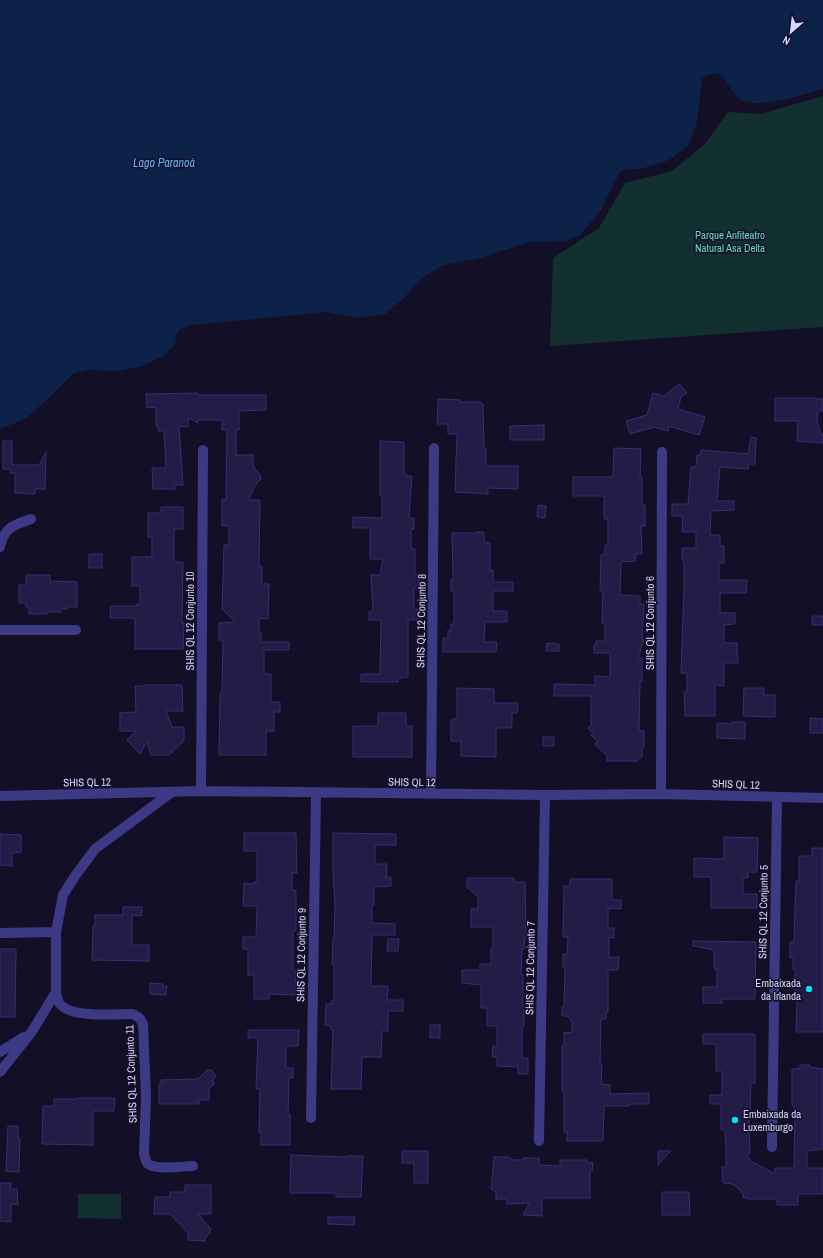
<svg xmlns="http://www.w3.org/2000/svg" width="823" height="1258" viewBox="0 0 823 1258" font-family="'Archivo Narrow',sans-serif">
<rect width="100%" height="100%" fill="#130f26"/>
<!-- green -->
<path fill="#12302f" d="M823,96V327L550,346L553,258L599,228L625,183L672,171L704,145L728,112L760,114Z
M78,1194H121V1219L78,1218Z"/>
<!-- water -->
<path fill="#0c2248" d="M0,0H823V89C800,95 767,108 744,101C727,96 726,60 702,79L697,122L688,146L669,160L641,169H627L620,172L600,212L580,235L565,241L529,242L477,259L443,265L422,278L404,298L385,314L358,318L327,312L192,325L182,328L177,333L175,344L165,355L142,366L120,371L85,370L73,374L51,396L25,419L0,429Z"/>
<!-- building -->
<path fill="#241b47" stroke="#3b2d73" d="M679,384L687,393L681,397L678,409L705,417L699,435L669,426L668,431L654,427L630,434L626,421L647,415L653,393L664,396Z
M198,393V395H266V410L239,411V430H236V455H253V464L256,471L259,473L261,477L260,480L256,484L248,500H260L259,566H262V584H269L268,619L259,618V630L261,633V642H289V650H264V674H271V702H280V712H274V731H266V755H219L220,696L221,692L222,691L223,640H219V623L235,622L222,609L224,545H229V526H222V499L226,500L227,430H222V420H198V423L188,418V427L179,426L183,485H174L175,489H153L152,468H166L164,431H158V426H156V407L147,408L146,394Z
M775,398H817V399H823V411H818L817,421L821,434H823V443L797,441L798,421H775Z
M438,399L460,400V402H481L482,404H483L484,448H486V466H518V489L488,488V494L455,492L457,434H448V424H437Z
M544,425V440H510V426Z
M751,437L756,438L755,464H749L748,469L720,467L717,501H734V510L711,511L710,535H720V546H724V563H719V580H747L746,593H720V613H735V624L724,625V643H737V655H738V663H724V686L715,685V716H685L684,692H687V673H681L684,588V563L683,560H682V548H696V532H682L683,516H672V504H688L691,467H696L697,455H700L701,450L748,454Z
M3,441H12V465H39L46,452L45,489H35V494L15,493V473H10V469H3Z
M380,441L404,442V474H406V476H412L409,518H414V529H411V549H415V575H419V588H414V609L418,610V620H408V677L398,678V682H361V674H380L381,620H369V612H372L373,610L371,575H380L383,559H370V528H353V517L382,518V496H380Z
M614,448L641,449L640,477H642V505H645V526H641L642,554H636L635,561L621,562L620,595L640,596V604H644L642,638L644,639L638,658H642V682H640L639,731H644V748H642V757L637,761H607V756L595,744L598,742L591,735L593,734L588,728L591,726V696H554V684L595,685V676L610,677V653H594V645H596V641H605V623H602L603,591H600L601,555H605V545H608V519H604V496H573V477H613Z
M538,505L546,506L545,518L537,517Z
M161,507H183V529H174V562H183L182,623H184L183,649H135V618H110L111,606H137V604H140V586H132V557H152V537H148V513H161Z
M476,532H484V542L490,543V570H493V582H513V591H493V611H507V622H485L484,642H497L496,652H443V638H448V630L451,631V624H454V591H451V579H453L452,533H476Z
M89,554H102V568H89Z
M26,575H50V581L77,582V607H67V609H61V612H48V614H29V607H26V603H19V585H26Z
M812,616H823V625H812Z
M547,643L559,644V651H546Z
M144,685H182L183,711H166L172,727H184V741L169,755H151L147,742L140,754L127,740L136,731H120V713L136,712L135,686H143Z
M457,688L494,689V703H518L517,713H512V726H511V728H496V757L461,756V741H451V720L457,718Z
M744,688H764V695H775V717L743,716Z
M378,713H406V726H412V757H353V726H378Z
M810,718L823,719V733H810Z
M732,722H745V739L717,738V723L732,724Z
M543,737H554V746H543Z
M244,833H296L297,873H292V890H296V931H293V970H296L295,995L269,994V999H254V975H248V949H243V937H256L257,906H243L244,883L254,884V882H257V851H244Z
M333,833L396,834V845H375V864H387L386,877H391V886L374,887V905H372V923L395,924V935H372L371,986H388L387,1000H403V1011H388V1031H382L381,1057H362L361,1089H331L333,1029L331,1030V1026L325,1025L326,1004H332V1000H334V965H332L333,938H334L335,904L333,874Z
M0,834L21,835V852L12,853V866L0,865Z
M724,837L758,838L757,872H748V878H743V894H757V908H711V877H694V858L724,859Z
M812,848H823V1032H796L797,1001H795V969H793V958H790V942H794L796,881H799V856H812Z
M467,878H514V882H525L526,937H525L524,949H522L521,975H523V1010H524V1026H522V1058H528V1074H518V1067L497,1066V1057H492L493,1046H497V1026H487V1008H481V985L462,983V970H480V964H491V948H493V927H471V909H478V897L467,887Z
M570,879H612V900H621V909L608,908V928H614V938L609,937V958L619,957L618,970H608V1012H606V1019H601L600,1064H602L601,1084L610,1085V1094L649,1093V1104H630V1106H604L603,1141H567V1132H564V1091H562V1046L564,1045V1032L572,1033V1021L567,1016H562V1007H564L565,967H563V954H567L568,937H563L564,886H570Z
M123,907H142V916L132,915V945H149V961L92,960L93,926H95V915H123Z
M388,939H399L398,951H387Z
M693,941L756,942L755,999H722V1003H703V987H717V969H715L714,967V950L693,946Z
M0,949H16L15,1017H0Z
M150,983L163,984V986H167L166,995L150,994Z
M430,1025H440V1038H430Z
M248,1030H299L298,1046H286V1068H293V1078H289L288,1114H290V1145H261V1133H259L260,1089H256L258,1038H248Z
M703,1034H754L755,1036V1083H751L749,1131L750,1153L747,1158L750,1159V1162H753L775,1174V1168H794L795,1114H794V1106H792V1069H800V1065H810V1067L823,1069V1149L807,1151V1168H823V1194H798V1205H777V1199H747L748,1198H743V1194L738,1188L732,1184L723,1183L722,1167H726V1149L725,1132L724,1130H721V1104H710V1095H722V1071H716V1044H703Z
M207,1070H212L216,1077L212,1081L215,1083L209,1089V1100H199V1104H159V1084H161V1080L198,1079Z
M78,1098H115L114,1111H93V1145L42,1144L43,1106H54V1099H77Z
M8,1126H18V1138H20L19,1172L6,1171Z
M402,1151H428V1183H414V1163H402Z
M658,1151H671L658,1165Z
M291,1155L347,1157V1156H363L361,1197H336V1193H290Z
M494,1157H509L513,1160H523V1158H539V1165L560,1166V1160H587L588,1163L593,1162L592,1171H590V1198H542V1216L523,1215L529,1203L507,1204V1199H496V1192L491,1189Z
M0,1183H11L10,1189H17L18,1205L11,1204V1222L0,1221Z
M185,1185H211V1214H198L211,1229L209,1234L205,1238V1241L188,1240V1233L170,1214H154L155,1197H170V1192H185Z
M662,1192H689L690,1215H662Z
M328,1217H355L354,1225L328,1224Z"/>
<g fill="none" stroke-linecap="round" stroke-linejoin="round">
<!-- street -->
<path stroke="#3d3a85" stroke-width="10" d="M0,547C4,527 14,525 31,519
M0,630H76
M201,791L203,450
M172,792L95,849L75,876L63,895L56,932V992C57,998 58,1003 62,1006C76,1018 114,1014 132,1014C138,1016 140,1018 143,1024L146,1096L144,1154C145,1157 145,1160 147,1163C155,1171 182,1166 193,1166
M431,794L434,448
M661,794L662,452
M0,796L201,791L545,795L661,794L823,798
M0,933L56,932
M0,1052L24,1037
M0,1072L31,1033L56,992
M311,1118L316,793
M539,1141L545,795
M772,1147L777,798"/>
</g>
<!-- markers -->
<g fill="#00e5ff" stroke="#130f26" stroke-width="1.5">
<circle cx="809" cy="989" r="4"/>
<circle cx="735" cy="1120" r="4"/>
</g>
<g text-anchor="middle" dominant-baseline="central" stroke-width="3" stroke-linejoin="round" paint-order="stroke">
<!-- park labels -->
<g font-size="11" fill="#5fe0c0" stroke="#130f26">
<text x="730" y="235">Parque Anfiteatro<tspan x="730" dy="13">Natural Asa Delta</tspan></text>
</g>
<!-- street labels -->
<g font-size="11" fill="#d9d4ff" stroke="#130f26">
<text transform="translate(190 621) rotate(-90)">SHIS QL 12 Conjunto 10</text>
<text transform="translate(421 621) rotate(-89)">SHIS QL 12 Conjunto 8</text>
<text transform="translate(650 623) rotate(-90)">SHIS QL 12 Conjunto 6</text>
<text transform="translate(87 782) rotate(-1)">SHIS QL 12</text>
<text transform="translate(412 782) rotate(1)">SHIS QL 12</text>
<text transform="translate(736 784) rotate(2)">SHIS QL 12</text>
<text transform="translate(763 912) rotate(-89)">SHIS QL 12 Conjunto 5</text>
<text transform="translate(301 955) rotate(-89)">SHIS QL 12 Conjunto 9</text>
<text transform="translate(530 968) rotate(-89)">SHIS QL 12 Conjunto 7</text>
<text transform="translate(131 1074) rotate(-92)">SHIS QL 12 Conjunto 11</text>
</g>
<!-- poi labels -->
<g font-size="11" fill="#d9d4ff" stroke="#130f26" text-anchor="end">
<text x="801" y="983">Embaixada<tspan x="801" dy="13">da Irlanda</tspan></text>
<text x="743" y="1114" text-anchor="start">Embaixada da<tspan x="743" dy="13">Luxemburgo</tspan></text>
</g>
<!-- water labels -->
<g font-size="12" font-style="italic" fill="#62b6ff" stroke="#130f26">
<text x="164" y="163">Lago Paranoá</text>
</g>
</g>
<!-- north arrow -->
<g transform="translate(791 32) rotate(208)" stroke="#130f26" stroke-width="3" paint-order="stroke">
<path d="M0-3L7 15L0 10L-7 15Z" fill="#d9d4ff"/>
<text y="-6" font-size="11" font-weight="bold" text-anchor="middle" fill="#d9d4ff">N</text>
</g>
</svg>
